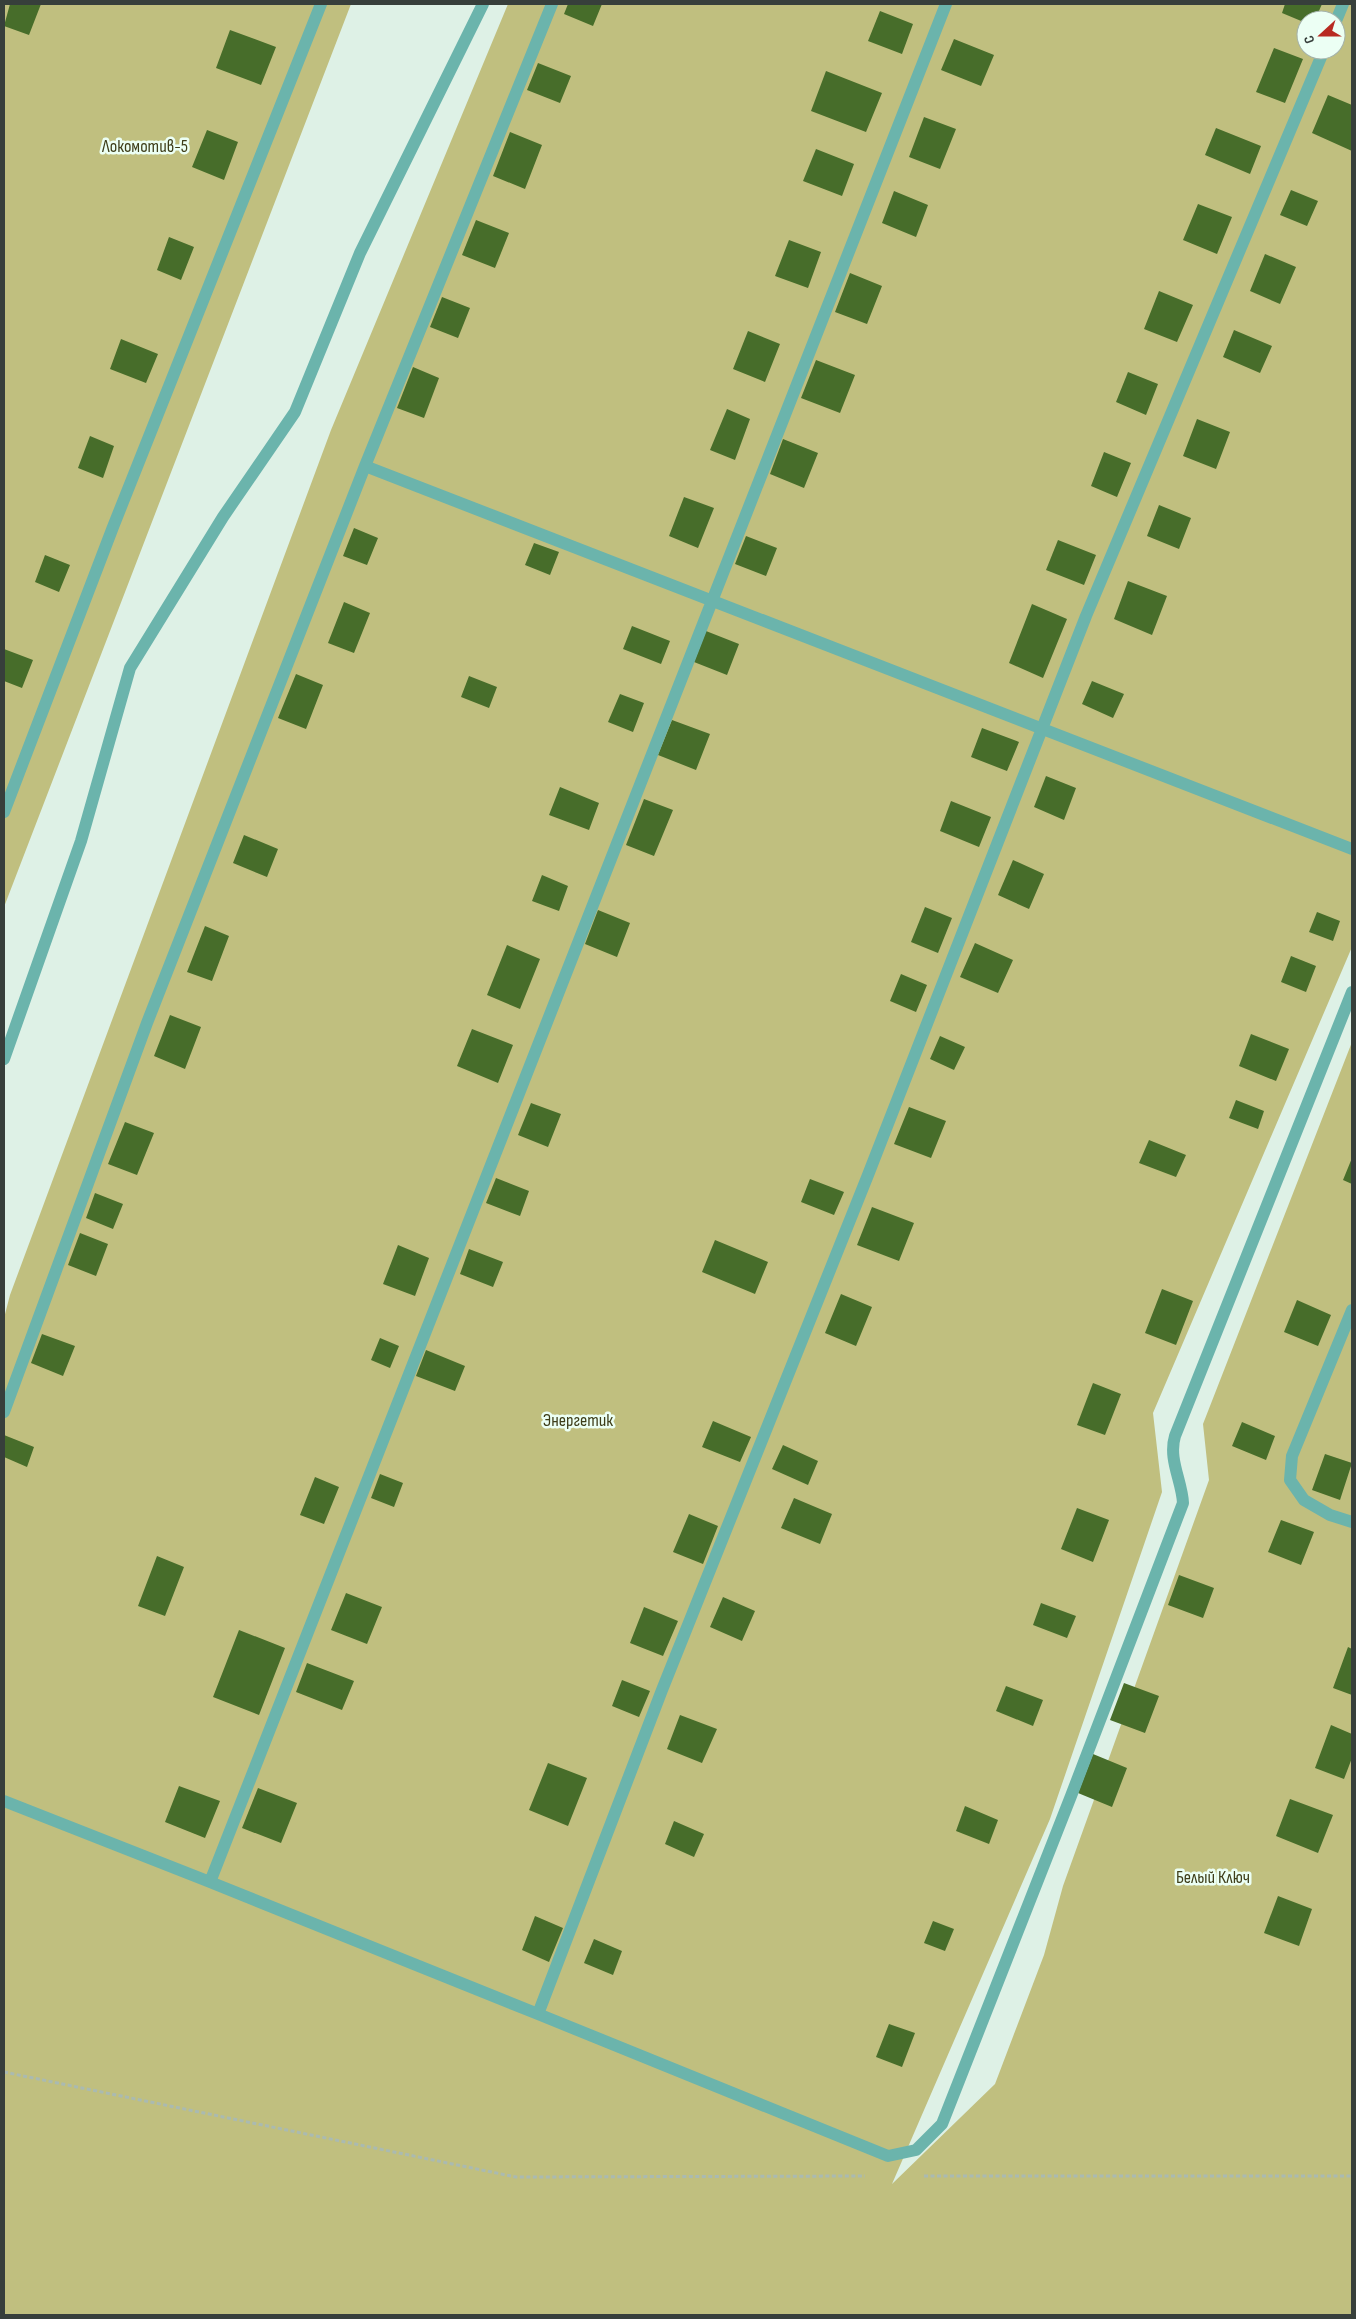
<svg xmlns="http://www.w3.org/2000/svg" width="1356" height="2319" viewBox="0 0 1356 2319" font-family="'Sofia Sans Condensed',sans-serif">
<rect width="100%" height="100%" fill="#def1e6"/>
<!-- green -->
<path fill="#c0bf7f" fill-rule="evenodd" d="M4,4H351L4,907Z
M508,4H1352V947L1153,1413L1162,1492L1050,1819L892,2184L995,2084L1044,1955L1063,1886L1209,1480L1203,1424L1352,1042V2315H4V1318L10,1295L331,430ZM1306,20H1336V50H1306Z"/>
<!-- building -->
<path fill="#476d2a" d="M10,4H41L29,35L4,26Z
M568,4H602L593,26L564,14Z
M1285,4H1322L1315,20H1306V23L1282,13Z
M880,11L913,24L902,54L868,41Z
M230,30L276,47L261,85L216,68Z
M954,39L994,55L981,86L941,70Z
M1274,48L1303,59L1285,103L1256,92Z
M538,63L571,76L560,103L527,90Z
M826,71L882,93L866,132L811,111Z
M1328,95L1352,105V151L1312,133Z
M924,117L956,129L940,169L909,157Z
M1216,128L1261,146L1250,174L1205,155Z
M207,130L238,142L224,180L192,167Z
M510,132L542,145L525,189L493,176Z
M816,149L854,164L842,196L803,181Z
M1291,190L1318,201L1307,226L1280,215Z
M894,191L928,205L916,237L882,223Z
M1198,204L1232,217L1217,254L1183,240Z
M476,220L509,233L495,268L462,255Z
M169,237L194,247L181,280L157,270Z
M789,240L821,252L808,288L775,276Z
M1265,254L1296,267L1280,304L1250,291Z
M850,273L882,286L867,324L835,312Z
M1159,291L1193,305L1177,342L1144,329Z
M442,297L470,308L458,338L430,327Z
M1234,330L1272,346L1260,373L1223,357Z
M748,331L780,344L765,382L733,369Z
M121,339L158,354L146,383L110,369Z
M816,360L855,375L840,413L801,398Z
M413,367L439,378L424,418L397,408Z
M1128,372L1158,384L1146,415L1116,402Z
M727,409L750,419L735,460L710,450Z
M1197,419L1230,432L1216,469L1183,456Z
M90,436L114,446L103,478L78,468Z
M783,439L818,453L804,488L770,474Z
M1104,452L1131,463L1117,497L1091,486Z
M684,497L714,508L698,548L669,536Z
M1159,505L1191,518L1179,549L1147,536Z
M354,528L378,538L367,565L343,556Z
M746,536L777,548L766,576L735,564Z
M1058,540L1096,555L1084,585L1046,570Z
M534,543L559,552L550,575L525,565Z
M45,555L70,565L59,592L35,582Z
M1128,581L1167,596L1152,635L1114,619Z
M344,602L370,613L354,653L328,643Z
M1032,604L1067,619L1043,678L1009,663Z
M632,626L670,641L661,664L623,649Z
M706,631L739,644L727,675L694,662Z
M4,649L33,660L22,688L4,681Z
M296,674L323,685L306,729L278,718Z
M469,676L497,687L489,708L461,697Z
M1092,681L1124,694L1113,718L1082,704Z
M620,694L644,703L633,732L608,722Z
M672,720L710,734L696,770L658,755Z
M982,728L1019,742L1007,771L971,757Z
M1046,776L1076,788L1064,820L1034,807Z
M560,787L599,803L589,830L549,815Z
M644,799L673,810L654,856L626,845Z
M951,801L991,817L979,847L940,831Z
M244,835L278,849L267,877L233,863Z
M1013,860L1044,874L1029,909L998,895Z
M542,875L568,886L559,911L532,901Z
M925,907L952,918L938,953L911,942Z
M598,910L630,923L617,957L585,944Z
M1317,912L1340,921L1333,941L1309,932Z
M205,926L229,936L212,981L187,972Z
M975,943L1013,960L998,993L960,977Z
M507,945L540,959L520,1009L487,995Z
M1291,956L1316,966L1306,992L1281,982Z
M901,974L927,985L916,1012L890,1001Z
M170,1015L201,1027L185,1069L154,1056Z
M472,1029L513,1045L498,1083L457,1066Z
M1251,1034L1289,1049L1276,1081L1239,1066Z
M940,1036L965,1047L954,1070L930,1059Z
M1236,1100L1264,1111L1258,1129L1229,1118Z
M531,1103L561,1114L548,1147L518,1135Z
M909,1107L946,1121L931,1158L894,1144Z
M125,1122L154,1133L137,1175L108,1164Z
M1149,1140L1186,1155L1176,1177L1139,1163Z
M1352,1158V1184L1343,1180Z
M496,1178L529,1191L520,1216L486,1203Z
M810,1179L844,1192L834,1215L801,1202Z
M95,1193L123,1204L113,1229L86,1218Z
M872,1207L914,1223L899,1261L857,1245Z
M80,1233L108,1244L96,1276L68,1265Z
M715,1240L768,1262L755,1294L702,1272Z
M398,1245L429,1258L415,1296L383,1284Z
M469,1249L503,1262L493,1287L460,1274Z
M1162,1289L1193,1301L1176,1345L1145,1333Z
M841,1294L872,1307L856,1346L825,1333Z
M1297,1300L1331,1315L1318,1346L1284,1332Z
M42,1334L75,1346L63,1376L31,1363Z
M380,1338L399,1346L390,1368L371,1360Z
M426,1350L465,1366L455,1391L416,1376Z
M1093,1383L1121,1394L1105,1435L1077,1425Z
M713,1421L751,1437L740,1462L702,1447Z
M1242,1422L1275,1436L1266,1460L1232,1446Z
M4,1435L34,1447L27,1467L4,1457Z
M783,1445L818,1461L808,1485L772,1469Z
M1325,1454L1352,1463L1340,1500L1312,1490Z
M380,1474L403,1483L394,1507L371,1498Z
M315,1477L339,1487L324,1524L300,1515Z
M794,1498L832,1514L820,1544L781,1528Z
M1077,1508L1109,1520L1093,1562L1061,1549Z
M689,1514L718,1526L703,1564L673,1552Z
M1281,1520L1314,1532L1301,1565L1268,1552Z
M157,1556L184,1567L165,1616L138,1606Z
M1179,1575L1214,1588L1203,1618L1168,1605Z
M346,1593L382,1607L367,1644L331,1630Z
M723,1597L755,1611L742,1641L710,1627Z
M1041,1603L1076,1616L1067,1638L1033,1625Z
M644,1607L678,1621L663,1656L630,1643Z
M239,1630L285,1648L259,1715L213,1697Z
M1348,1647L1352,1649V1695L1333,1688Z
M307,1663L354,1681L342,1710L296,1692Z
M622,1680L650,1691L639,1717L612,1706Z
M1124,1683L1159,1696L1145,1733L1110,1720Z
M1006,1686L1043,1700L1033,1726L996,1711Z
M680,1715L717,1729L702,1763L667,1749Z
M1331,1725L1352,1734V1758L1344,1779L1315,1768Z
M1093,1754L1127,1768L1112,1807L1078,1793Z
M548,1763L587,1778L568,1826L529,1810Z
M179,1786L220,1801L205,1838L165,1822Z
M258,1788L297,1803L281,1843L242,1828Z
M1290,1799L1333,1815L1318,1853L1276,1836Z
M965,1806L998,1820L989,1844L956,1831Z
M674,1821L704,1834L694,1857L665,1844Z
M1278,1896L1312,1909L1299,1946L1264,1933Z
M535,1916L563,1928L549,1962L522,1950Z
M933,1921L954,1929L945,1951L924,1943Z
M594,1939L622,1951L613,1975L584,1963Z
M889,2024L915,2033L902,2067L876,2057Z"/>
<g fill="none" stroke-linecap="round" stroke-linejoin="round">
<!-- path -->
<path stroke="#aabab1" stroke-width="3" stroke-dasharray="4 2.5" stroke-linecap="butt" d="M4,2072L516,2177L865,2176
M924,2176H1352"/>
<!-- service -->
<path stroke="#6bb4ac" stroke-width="12" d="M1336,21L1343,4
M1324,50L1086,616L868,1175L662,1690L538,2014L888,2156L916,2150L942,2124L1071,1796L1183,1503C1182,1481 1168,1459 1175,1436L1352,992
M365,466L1352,849
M4,812L113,527L321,4
M4,1059L81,841L130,668L223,517L295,412L360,253L483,4
M1352,1310L1292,1456L1290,1480L1304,1500L1330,1515L1352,1522
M4,1412L147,1023L365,466L552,4
M4,1801L210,1882
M538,2014L210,1882L946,4"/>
</g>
<g text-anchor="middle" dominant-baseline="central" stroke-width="5" stroke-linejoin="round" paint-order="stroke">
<!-- park labels -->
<g font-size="18" fill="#3e3d19" stroke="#ecfff4">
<text x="145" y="146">Локомотив-5</text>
<text x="578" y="1420">Энергетик</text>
<text x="1213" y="1877">Белый Ключ</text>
</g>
</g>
<!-- border -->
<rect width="1356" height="2319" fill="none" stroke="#373f3b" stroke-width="10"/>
<!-- north arrow -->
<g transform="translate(1321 35) rotate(249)"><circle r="24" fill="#ecfff4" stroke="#a4b2aa"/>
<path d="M0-4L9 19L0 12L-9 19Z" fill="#b82a21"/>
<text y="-8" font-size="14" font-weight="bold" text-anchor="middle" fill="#373f3b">С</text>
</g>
</svg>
